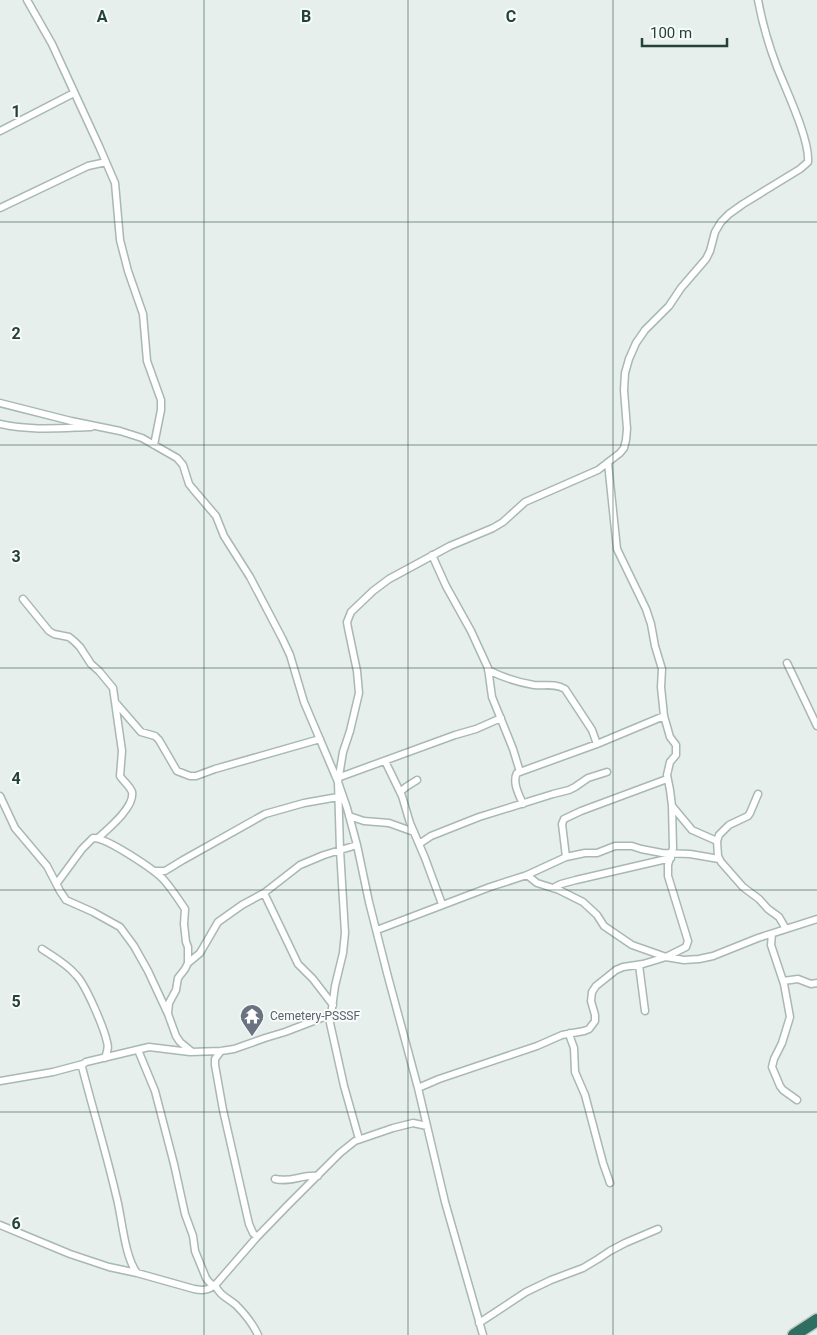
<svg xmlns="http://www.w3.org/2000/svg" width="817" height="1335" viewBox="0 0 817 1335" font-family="Roboto,sans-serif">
<rect width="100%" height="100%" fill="#e6efeb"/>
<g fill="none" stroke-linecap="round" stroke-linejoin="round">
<!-- street casing -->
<g stroke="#a8b8b2" stroke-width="9">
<path id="street" d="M27,0L52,44L99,146L115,183L120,240L128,271L143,314L147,361L161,400V410L154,445
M0,131L74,93
M0,208L88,166L106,162
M0,403L71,421L120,431L142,438L177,458L183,465L189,484L193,489L216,516L224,536L250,577L282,638L290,655L304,702L338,782L347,808L357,845L369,902L387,973L418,1088L445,1202L483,1335
M0,424C30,431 61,428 91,427
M432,555L446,586L471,631L488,668L492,697L513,749L520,772
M23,599L49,631L54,634L69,637L74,641L80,647L91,664L99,671L113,688L122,751L120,776C123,781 130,786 132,792C135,807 108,829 98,838
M787,663L817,726
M488,670C504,678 516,682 534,685C545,686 555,683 565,689L592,730L597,744
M115,702L141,732L155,736L159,740L177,771L190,776H196L215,769L320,739
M385,761L402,796L410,823L425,858L442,904
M340,777L455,735L476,729L501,718
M400,792L406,787L417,780
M758,794L750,813L748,816L729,825L719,835L717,841L718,856L721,862L743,887L759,899L768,909L779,917L786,929
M0,796L15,828L47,866L60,891L66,900L93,912L120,927L134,946L148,971L168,1014L176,1036L180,1042L191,1051
M523,804C519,795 512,782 517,773L597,744L664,716
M672,806L692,830L717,841
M349,816L364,821L389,823L414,832
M419,844L431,836L479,817L553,794L569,790L575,787L588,778L607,772
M566,857L562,824L564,819L581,811L667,779
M154,871H165L183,860L265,814L304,803L338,797
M527,875L537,883L559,890L583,902L597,915L604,926L632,945L666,957L686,947L688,941L668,876V865L673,848L672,806L670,790L667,775L670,762L676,755V745L670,737L664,716L661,687L662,669L655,646L651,624L646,609L617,549L608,463
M57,883L82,849L93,838C106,837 155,870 164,880C171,888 177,897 183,906L185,909L184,924L186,942L188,947V963
M553,888L561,884L576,880L671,858
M264,893L298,964L313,979L333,1005
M377,930L490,887L527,875L566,857L585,853H597L615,846H632L641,849L662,853L690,854L719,859
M772,934L771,945L784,984L790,1017L782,1043L774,1059L772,1067L780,1086L783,1090L797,1100
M42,949C54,957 67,964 76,975C86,985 104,1028 107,1042C109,1048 107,1052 105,1058
M639,965L645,1011
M783,981L798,979L811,984L817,983
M168,1013L169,1003L176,990L178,978L185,969L188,963L200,953L218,922L242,905L264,893L300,865L324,855L357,845
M570,1033V1037L574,1048L575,1072L585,1095L603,1163L610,1183
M138,1050L155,1091L174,1164L185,1214L193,1236L195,1251L206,1278L209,1282L214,1286
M221,1051L215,1059V1065L223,1110L249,1224L253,1233L257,1237
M0,1081L53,1072L83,1064
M418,1088L439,1079L537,1046L562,1035L584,1031L589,1029L595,1021V1015L591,1001L592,992L596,986L616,970L623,967L643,964L666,957L684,960L699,959L713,956L758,938L817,919
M359,1139L344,1086L330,1023L335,986L343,953L345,933L340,850L338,782L343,752L350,731L359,693L357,671L348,628L347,622L351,612L373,591L389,579L450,546L493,528L503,522L525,502L598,470L620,453L624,448L626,440L627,429L624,390L625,373L629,359L636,343L645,330L669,306L681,288L706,259L710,251L715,232L721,222L729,214L743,204L800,169L808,162C810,140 786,90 777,67C769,46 762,22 758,0
M275,1179C292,1183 302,1174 318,1176
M0,1225L70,1254L109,1267L137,1273L194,1289C204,1291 210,1290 217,1283L257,1237L288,1205L340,1153L355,1141L393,1128L413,1123L427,1126
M137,1273C124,1256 122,1216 116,1195C106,1152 93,1110 82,1067V1065L86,1062L149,1047L190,1052L221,1051L234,1049L265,1038L285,1032L332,1014
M215,1285C220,1296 228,1298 236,1305C244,1313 253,1324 258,1335
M479,1323L526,1292L551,1280L583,1268L598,1259L610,1251L625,1243L658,1229"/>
</g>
<!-- highway casing -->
<g stroke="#c2cac8" stroke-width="15">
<path id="highway" d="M794,1335L817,1320"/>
</g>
<!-- street -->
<use href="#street" stroke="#fff" stroke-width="6"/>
<!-- highway -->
<use href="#highway" stroke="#2f6f62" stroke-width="12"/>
</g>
<!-- grid -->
<path fill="none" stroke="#24423a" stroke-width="1" stroke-opacity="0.55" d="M204,0V1335M408,0V1335M613,0V1335M0,222H817M0,445H817M0,668H817M0,890H817M0,1112H817"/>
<!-- icons -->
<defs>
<g id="temple-pin" transform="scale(1.25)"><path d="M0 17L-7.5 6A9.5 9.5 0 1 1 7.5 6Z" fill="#6b7280" stroke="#f7fbf9"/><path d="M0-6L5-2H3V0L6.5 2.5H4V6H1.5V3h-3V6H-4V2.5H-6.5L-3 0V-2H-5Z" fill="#fff"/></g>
</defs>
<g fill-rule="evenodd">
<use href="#temple-pin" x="252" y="1016"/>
</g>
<g text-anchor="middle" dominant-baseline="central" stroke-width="4" stroke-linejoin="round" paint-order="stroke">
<!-- worship labels -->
<g font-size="12" fill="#5b616d" stroke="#f7fbf9" text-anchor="start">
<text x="270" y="1016">Cemetery-PSSSF</text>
</g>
</g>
<g font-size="16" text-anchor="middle" font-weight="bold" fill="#24423a" stroke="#f7fbf9" stroke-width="4" stroke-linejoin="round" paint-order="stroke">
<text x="102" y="22">A</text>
<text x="306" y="22">B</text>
<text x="511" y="22">C</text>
<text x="16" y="117">1</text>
<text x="16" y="339">2</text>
<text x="16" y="562">3</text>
<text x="16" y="784">4</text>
<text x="16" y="1007">5</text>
<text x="16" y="1229">6</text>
</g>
<!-- scale -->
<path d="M642 38v8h85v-8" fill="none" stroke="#24423a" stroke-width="2.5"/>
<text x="650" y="38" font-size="15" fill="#24423a" stroke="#f7fbf9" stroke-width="4" paint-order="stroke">100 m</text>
</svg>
